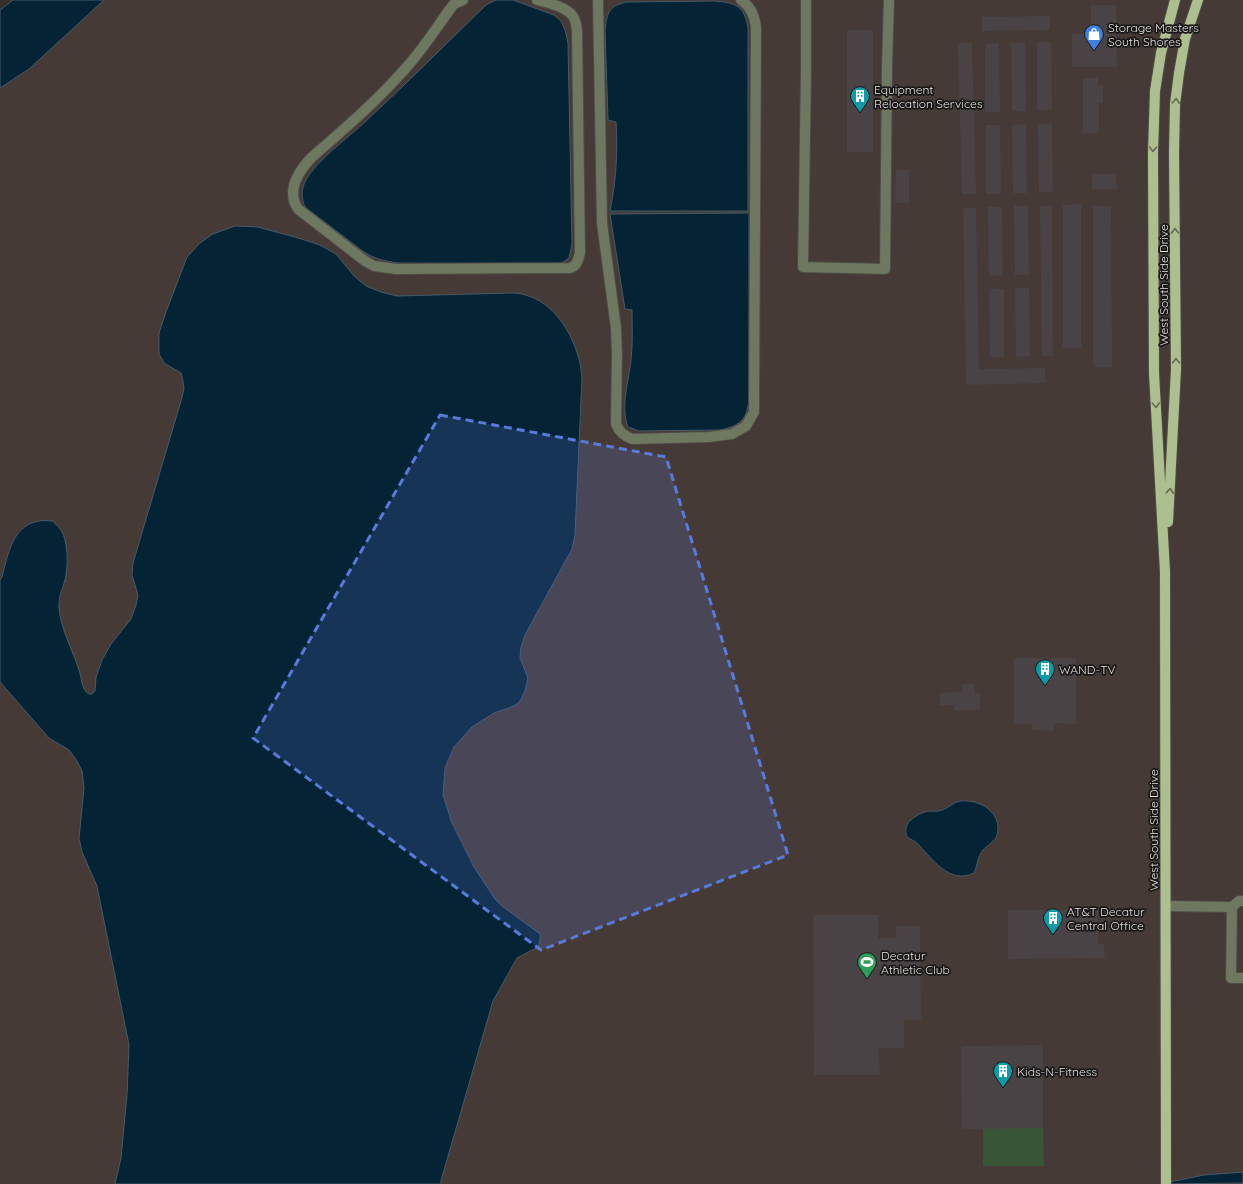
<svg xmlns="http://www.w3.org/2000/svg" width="1243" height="1184" viewBox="0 0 1243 1184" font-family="Quicksand,sans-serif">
<rect width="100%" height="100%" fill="#342f2d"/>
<!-- built -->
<path fill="#453a36" d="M104,0H1243V1184H0V88L29,69Z"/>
<!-- green -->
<path fill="#395537" d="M983,1128H1043L1044,1166H983Z"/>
<!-- water -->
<path fill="#042335" stroke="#475b68" d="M13,0H104L29,69L0,88V10Z
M496,0H513L554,15L561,21L565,30L568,43L572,244L569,258L563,262L555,264L398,263C385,261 375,259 364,252L305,207C301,198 301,189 306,180C317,160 348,138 366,121C407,83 446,44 486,5Z
M714,1C736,3 744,5 748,28V211H610C616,181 618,153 616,122L608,120L605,30C607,12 609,6 627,2Z
M749,213V397C748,418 741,426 720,430L639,431L628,427C620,407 629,380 631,360C633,343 632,326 632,310L625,309L610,214Z
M235,226L258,227L298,238L320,245L336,254L354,276L366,286L381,292L397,296L510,293C515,293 520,293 525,295C554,302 572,333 579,359C581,365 581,372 582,378L575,535L572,549L525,635L521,647L520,658L528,678L525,691L519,703L509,708L494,713L472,727L454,747L445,768L443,795L452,823L474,867L495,899L502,906L540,934V940L538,947L517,958L493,1001L440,1184H115L121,1158L127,1095L129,1045L97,886L82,852L79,838L84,788L82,771L77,761L69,750L49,738L0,682V580L2,577C9,549 15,516 53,521C55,524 59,527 61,530C68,541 68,563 66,575C64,587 58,596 59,608C60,627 73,651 79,670C82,678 81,690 89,694H92L95,691L96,677L102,660L111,644L131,619L136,605L138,595L132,575L133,563L181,401L184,389L183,381L181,373L164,363L159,354V333L166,312L187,257L200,243L213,234Z
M961,801C980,799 1003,813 997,835C995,842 987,845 983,850C977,857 978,865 974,873C950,885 932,859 917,843C914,840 907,839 906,834C905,829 907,823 911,820C915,816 924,811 930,811C934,811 937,812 942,810C949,808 953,802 961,801Z
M1243,1172V1183L1160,1184L1204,1175Z"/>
<!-- building -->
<path fill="#494345" d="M1091,5H1116L1117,67H1072V34H1091Z
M1050,16V30L982,31V17Z
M847,30H873V152H847Z
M1037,42H1051L1052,110H1037Z
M958,43H972L976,194H962Z
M999,43L1000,112H985V44Z
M1011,43H1025L1026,111H1012Z
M1083,78H1098V85H1103V103H1099V133H1083Z
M1052,123L1053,192H1039L1038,124Z
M1026,124L1027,193H1013L1012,125Z
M986,125H1000L1001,194H986Z
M896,170H909V203H895Z
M1092,174H1116L1117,189H1092Z
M1081,204V348H1063V205Z
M1014,206H1028L1029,275H1015Z
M1040,206H1052L1053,356H1042Z
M1093,206H1111L1112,367H1093Z
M988,207H1002L1003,275L989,276Z
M963,208H976L979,369L1045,368V383L966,385Z
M1015,288H1029L1030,356L1016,357Z
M989,289H1004V357H990Z
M1014,658H1076V724L1054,723V731L1032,730V724H1014Z
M962,684H975V693H980V710H954V705H940V693L962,692Z
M1098,909V944H1104L1105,958L1008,959V910Z
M813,915H878V938H896V926H920L921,1020H904V1048H879L880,1075H814Z
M1043,1045V1128L962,1129L961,1046Z"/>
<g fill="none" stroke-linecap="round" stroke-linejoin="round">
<!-- minor casing -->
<g stroke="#504b49" stroke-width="12">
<path id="minor" d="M463,0L454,4L450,9C435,30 421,52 404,70C376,102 343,130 311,158C298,172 286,191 298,209L365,261L374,266L396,269L570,268C577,266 578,260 580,253L577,30C576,25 576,19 572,15C564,6 548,3 537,0
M598,0L602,223L616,328L617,354L616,424C619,432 624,436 632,439L709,437L732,434L746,426L754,412L756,27C754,15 751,7 741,0
M806,0V70L803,267L885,269L887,67L889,0
M1166,906L1232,907L1231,978H1243
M1232,907L1239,901H1243"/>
</g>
<!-- major casing -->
<g stroke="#504b49" stroke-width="12">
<path id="major" d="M1168,522L1176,369L1174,153L1175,104L1179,73L1185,39L1198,0
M1166,1184L1165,572L1154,373L1153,153L1155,91L1161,53L1175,0"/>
</g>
<!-- minor -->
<use href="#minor" stroke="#6e7860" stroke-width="10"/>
<!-- major -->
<use href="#major" stroke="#acbf8e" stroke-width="10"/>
</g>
<!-- one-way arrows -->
<defs><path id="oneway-chevron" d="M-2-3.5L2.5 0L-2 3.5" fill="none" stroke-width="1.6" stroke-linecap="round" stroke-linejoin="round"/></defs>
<g stroke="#636c52">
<use href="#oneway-chevron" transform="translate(1176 101) rotate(-87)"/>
<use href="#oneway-chevron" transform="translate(1153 149) rotate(92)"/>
<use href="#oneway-chevron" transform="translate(1175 231) rotate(-91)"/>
<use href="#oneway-chevron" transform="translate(1176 361) rotate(-90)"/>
<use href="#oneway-chevron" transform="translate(1156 405) rotate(87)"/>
<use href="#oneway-chevron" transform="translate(1170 491) rotate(-87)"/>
</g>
<!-- marked area -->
<path fill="#587ada" fill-opacity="0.2" stroke="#587ada" stroke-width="3" stroke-dasharray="8 5" stroke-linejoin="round" d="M440,415L666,457L788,855L541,950L253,738Z"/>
<!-- icons -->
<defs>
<g id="shop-pin" transform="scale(1)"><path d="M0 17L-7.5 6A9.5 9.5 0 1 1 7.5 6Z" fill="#3f7fe0" stroke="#1a1817"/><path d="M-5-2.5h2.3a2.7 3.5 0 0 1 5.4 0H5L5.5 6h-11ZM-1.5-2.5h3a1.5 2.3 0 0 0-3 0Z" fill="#fff"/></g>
<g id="building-pin" transform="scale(1)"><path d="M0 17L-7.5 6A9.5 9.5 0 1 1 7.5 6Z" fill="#0f9aa8" stroke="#1a1817"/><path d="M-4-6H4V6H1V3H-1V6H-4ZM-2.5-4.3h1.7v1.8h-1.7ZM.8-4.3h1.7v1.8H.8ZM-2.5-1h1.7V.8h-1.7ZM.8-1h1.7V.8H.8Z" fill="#fff"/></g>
<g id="stadium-pin" transform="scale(1)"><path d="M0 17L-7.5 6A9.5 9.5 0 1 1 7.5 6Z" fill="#2e9e5b" stroke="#1a1817"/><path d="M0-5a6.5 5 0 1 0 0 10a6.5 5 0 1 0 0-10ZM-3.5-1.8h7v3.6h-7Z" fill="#fff"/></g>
</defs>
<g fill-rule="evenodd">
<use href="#shop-pin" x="1094" y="34"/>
<use href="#building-pin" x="860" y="96"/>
<use href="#building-pin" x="1045" y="669"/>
<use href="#building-pin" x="1053" y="918"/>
<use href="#stadium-pin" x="867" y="962"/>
<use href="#building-pin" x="1003" y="1071"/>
</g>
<g text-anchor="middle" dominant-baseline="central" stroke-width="3.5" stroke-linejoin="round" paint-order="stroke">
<!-- poi labels -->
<g font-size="12" fill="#e3dfde" stroke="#1a1817" text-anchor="start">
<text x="1108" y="27">Storage Masters<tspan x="1108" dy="14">South Shores</tspan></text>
<text x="874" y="89">Equipment<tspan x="874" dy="14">Relocation Services</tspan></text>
<text x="1059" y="669">WAND-TV</text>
<text x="1067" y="911">AT&amp;T Decatur<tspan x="1067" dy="14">Central Office</tspan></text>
<text x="881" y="955">Decatur<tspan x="881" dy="14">Athletic Club</tspan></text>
<text x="1017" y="1071">Kids-N-Fitness</text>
</g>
<!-- street labels -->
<g font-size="12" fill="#e3dfde" stroke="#1a1817">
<text transform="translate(1163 285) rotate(-90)">West South Side Drive</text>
<text transform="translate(1153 830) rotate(-90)">West South Side Drive</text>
</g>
</g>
</svg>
